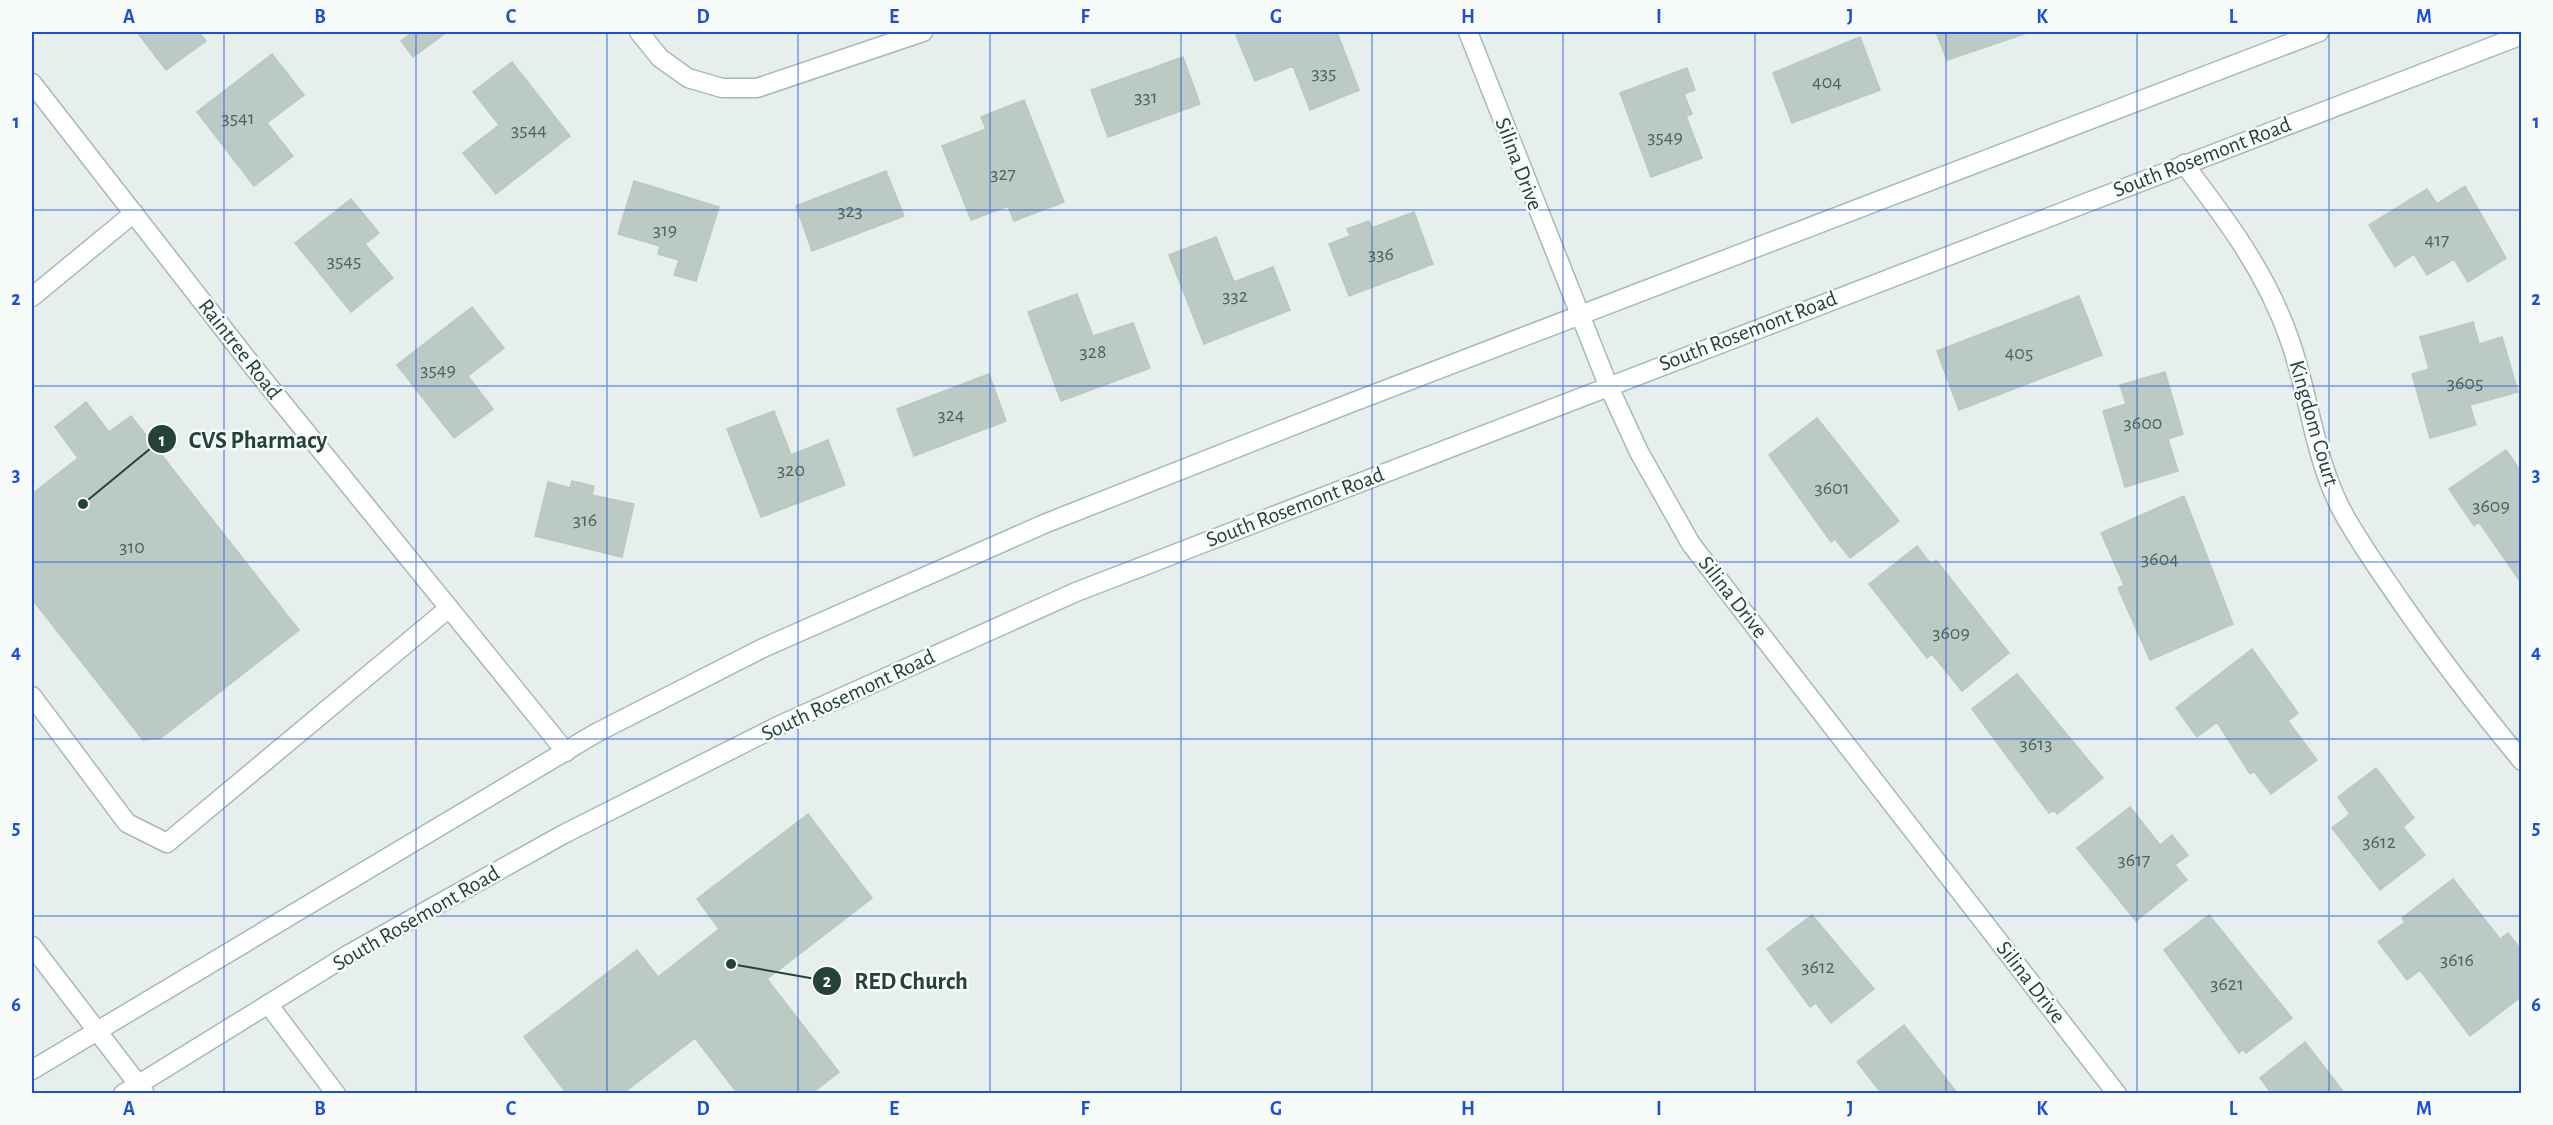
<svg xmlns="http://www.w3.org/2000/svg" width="2553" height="1125" viewBox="0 0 2553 1125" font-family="'Alegreya Sans',sans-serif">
<rect width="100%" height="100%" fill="#e6efeb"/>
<!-- building -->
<path fill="#bbcac4" stroke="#b8c9c2" stroke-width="1.5" d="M137,32H199L206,41L166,70Z
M413,32H447L413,57L401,41Z
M1245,32H1337L1359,90L1310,110L1293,66L1255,81L1236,35Z
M1936,32H2030L1947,60Z
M1860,37L1880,90L1792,123L1773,73Z
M272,54L304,95L267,123L293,156L254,186L197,112Z
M1183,57L1200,104L1108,137L1091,90Z
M512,62L570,136L496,194L463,153L499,125L473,92Z
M1687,68L1695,90L1684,94L1692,114L1686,116L1702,158L1651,177L1620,93Z
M1024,100L1064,202L1014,221L1008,206L971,220L942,146L986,129L981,117Z
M886,171L904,216L812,251L796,206Z
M634,181L719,207L696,281L674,275L679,260L658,254L660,246L618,234Z
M2465,186L2506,258L2468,282L2454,259L2427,275L2414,254L2395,267L2369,225L2427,189L2437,204Z
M351,199L379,233L365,244L393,278L351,312L295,243Z
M1414,212L1433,264L1349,296L1329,244L1350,236L1347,229L1369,221L1372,228Z
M1216,237L1234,282L1273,267L1290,310L1204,344L1169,255Z
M1077,294L1093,336L1133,323L1150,368L1061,401L1028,312Z
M2079,296L2102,355L1959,410L1937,351Z
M472,307L504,348L468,376L493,409L454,438L397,365Z
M2473,322L2479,344L2502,337L2518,392L2470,405L2476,425L2430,438L2412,374L2429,369L2420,337Z
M2165,372L2183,434L2168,439L2178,471L2125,487L2103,411L2126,404L2120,385Z
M989,374L1006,421L914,456L897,409Z
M86,402L109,432L131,416L299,630L161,738L143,740L32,599V494L78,458L55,427Z
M774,411L791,455L828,440L845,485L761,517L727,429Z
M1817,418L1899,521L1850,558L1835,539L1831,542L1769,455Z
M2506,450L2522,473V584L2479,522L2474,526L2449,489Z
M572,481L594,486L592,495L634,504L622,557L535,536L548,482L570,488Z
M2184,496L2233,624L2150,660L2118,588L2124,585L2101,533Z
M1917,546L1931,564L1936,560L2009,653L1962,691L1932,654L1927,658L1869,584Z
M2252,649L2298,713L2288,721L2317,760L2271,794L2254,771L2250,774L2217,722L2197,737L2176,708Z
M2017,674L2103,778L2057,814L2054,810L2049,813L1972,709Z
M2376,768L2414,818L2403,827L2425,855L2380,890L2332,828L2350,814L2338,797Z
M2130,807L2160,845L2172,835L2188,855L2175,865L2187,880L2136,921L2077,848Z
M808,814L872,898L767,979L839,1072L811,1094H738L695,1038L622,1094H567L524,1037L637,950L658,977L719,929L697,899Z
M2453,879L2500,939L2508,933L2522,951V996L2470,1036L2420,970L2407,980L2378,942L2405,922L2402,918Z
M1812,915L1874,989L1831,1023L1816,1003L1810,1007L1767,949Z
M2209,915L2292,1018L2246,1053L2243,1049L2239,1053L2164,950Z
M1904,1025L1958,1094H1882L1857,1062Z
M2305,1042L2345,1094H2272L2260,1078Z"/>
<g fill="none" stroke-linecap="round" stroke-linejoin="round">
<!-- lane casing -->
<g stroke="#a8b8b2" stroke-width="21">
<path id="lane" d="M32,696L127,823L167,843L449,608
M268,1004L336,1094"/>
</g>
<!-- street casing -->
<g stroke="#a8b8b2" stroke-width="21">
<path id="street" d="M639,32L660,58L688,78L722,88H757L923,32
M32,83L254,368L566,752
M2184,164C2226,219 2266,272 2289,338C2309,393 2313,453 2340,507C2357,540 2380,571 2401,602C2439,657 2479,709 2522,761
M32,297L134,213"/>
</g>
<!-- secondary casing -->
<g stroke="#a4bbb3" stroke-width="21">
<path id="secondary" d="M1468,32L1608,385L1639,452L1691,544L2117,1094
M32,946L144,1092
M32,1070L596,733L763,648L1044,524L1348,404L2319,32
M123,1094L351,953L562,835L778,726L1076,592L2522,35"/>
</g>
<!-- lane -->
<use href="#lane" stroke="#fff" stroke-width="18"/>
<!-- street -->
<use href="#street" stroke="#fff" stroke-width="18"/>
<!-- secondary -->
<use href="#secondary" stroke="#fff" stroke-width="18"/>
</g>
<!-- grid -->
<path fill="none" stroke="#1d4ed8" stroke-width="1.5" stroke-opacity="0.55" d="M224,32V1094M416,32V1094M607,32V1094M798,32V1094M990,32V1094M1181,32V1094M1372,32V1094M1563,32V1094M1755,32V1094M1946,32V1094M2137,32V1094M2329,32V1094M32,210H2522M32,386H2522M32,562H2522M32,739H2522M32,916H2522"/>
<g text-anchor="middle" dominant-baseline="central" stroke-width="5" stroke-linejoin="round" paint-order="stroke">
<!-- number labels -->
<g font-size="20" fill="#4a645c">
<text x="1324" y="73">335</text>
<text x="1827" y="82">404</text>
<text x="1146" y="97">331</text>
<text x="238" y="118">3541</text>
<text x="529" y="130">3544</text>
<text x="1665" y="137">3549</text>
<text x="1003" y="174">327</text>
<text x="850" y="211">323</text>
<text x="665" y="230">319</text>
<text x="2437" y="240">417</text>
<text x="1381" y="254">336</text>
<text x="344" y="261">3545</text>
<text x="1235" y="296">332</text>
<text x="1093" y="352">328</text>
<text x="2019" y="353">405</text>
<text x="438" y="370">3549</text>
<text x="2465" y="383">3605</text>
<text x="951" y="415">324</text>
<text x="2143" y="423">3600</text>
<text x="791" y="470">320</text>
<text x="1832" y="488">3601</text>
<text x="2491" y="506">3609</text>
<text x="585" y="520">316</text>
<text x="132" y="547">310</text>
<text x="2160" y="559">3604</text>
<text x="1951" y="633">3609</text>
<text x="2036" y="744">3613</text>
<text x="2379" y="842">3612</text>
<text x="2134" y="860">3617</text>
<text x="2457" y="960">3616</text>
<text x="1818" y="967">3612</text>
<text x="2227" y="984">3621</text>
</g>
<!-- street labels -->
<g font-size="22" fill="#24423a" stroke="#f7fbf9">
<text transform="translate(2202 157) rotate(-21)">South Rosemont Road</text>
<text transform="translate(1519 164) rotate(69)">Silina Drive</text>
<text transform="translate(1748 331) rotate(-21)">South Rosemont Road</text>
<text transform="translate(240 349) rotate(52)">Raintree Road</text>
<text transform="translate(2314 423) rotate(74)">Kingdom Court</text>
<text transform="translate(1295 507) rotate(-21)">South Rosemont Road</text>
<text transform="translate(1733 597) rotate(52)">Silina Drive</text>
<text transform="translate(848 695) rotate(-25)">South Rosemont Road</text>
<text transform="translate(416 918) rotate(-30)">South Rosemont Road</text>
<text transform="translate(2031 982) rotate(52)">Silina Drive</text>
</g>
</g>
<!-- callouts -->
<path fill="none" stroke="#24423a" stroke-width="2" d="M83 504L162 439M731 964L827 981"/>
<g fill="#24423a" stroke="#f7fbf9" stroke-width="2">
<circle cx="83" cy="504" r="6"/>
<circle cx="731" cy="964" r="6"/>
<circle cx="162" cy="439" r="15"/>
<circle cx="827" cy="981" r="15"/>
</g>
<g font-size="18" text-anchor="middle" font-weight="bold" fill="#fff">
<text x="162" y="446">1</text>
<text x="827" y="987">2</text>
</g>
<g font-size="24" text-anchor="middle" font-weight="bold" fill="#24423a" stroke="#f7fbf9" stroke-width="5" stroke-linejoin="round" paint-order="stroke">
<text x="258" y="448">CVS Pharmacy</text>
<text x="911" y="989">RED Church</text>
</g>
<!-- border -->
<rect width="2553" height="1125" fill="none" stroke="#f7fbf9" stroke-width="66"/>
<rect x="33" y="33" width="2487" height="1059" fill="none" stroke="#1d4ed8" stroke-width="2"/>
<g font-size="20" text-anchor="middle" font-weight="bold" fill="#1d4ed8">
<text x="129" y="23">A</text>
<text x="320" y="23">B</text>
<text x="511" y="23">C</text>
<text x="703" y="23">D</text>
<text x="894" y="23">E</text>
<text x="1085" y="23">F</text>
<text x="1276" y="23">G</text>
<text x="1468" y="23">H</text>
<text x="1659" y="23">I</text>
<text x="1850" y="23">J</text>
<text x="2042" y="23">K</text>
<text x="2233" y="23">L</text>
<text x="2424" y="23">M</text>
<text x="16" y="128">1</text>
<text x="2536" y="128">1</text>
<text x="16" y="305">2</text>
<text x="2536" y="305">2</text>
<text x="16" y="481">3</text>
<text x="2536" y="481">3</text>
<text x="16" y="658">4</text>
<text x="2536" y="658">4</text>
<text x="16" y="834">5</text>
<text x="2536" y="834">5</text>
<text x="16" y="1011">6</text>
<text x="2536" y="1011">6</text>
<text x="129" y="1115">A</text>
<text x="320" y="1115">B</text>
<text x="511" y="1115">C</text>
<text x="703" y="1115">D</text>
<text x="894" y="1115">E</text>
<text x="1085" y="1115">F</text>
<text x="1276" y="1115">G</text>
<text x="1468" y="1115">H</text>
<text x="1659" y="1115">I</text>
<text x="1850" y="1115">J</text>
<text x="2042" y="1115">K</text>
<text x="2233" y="1115">L</text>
<text x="2424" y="1115">M</text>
</g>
</svg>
